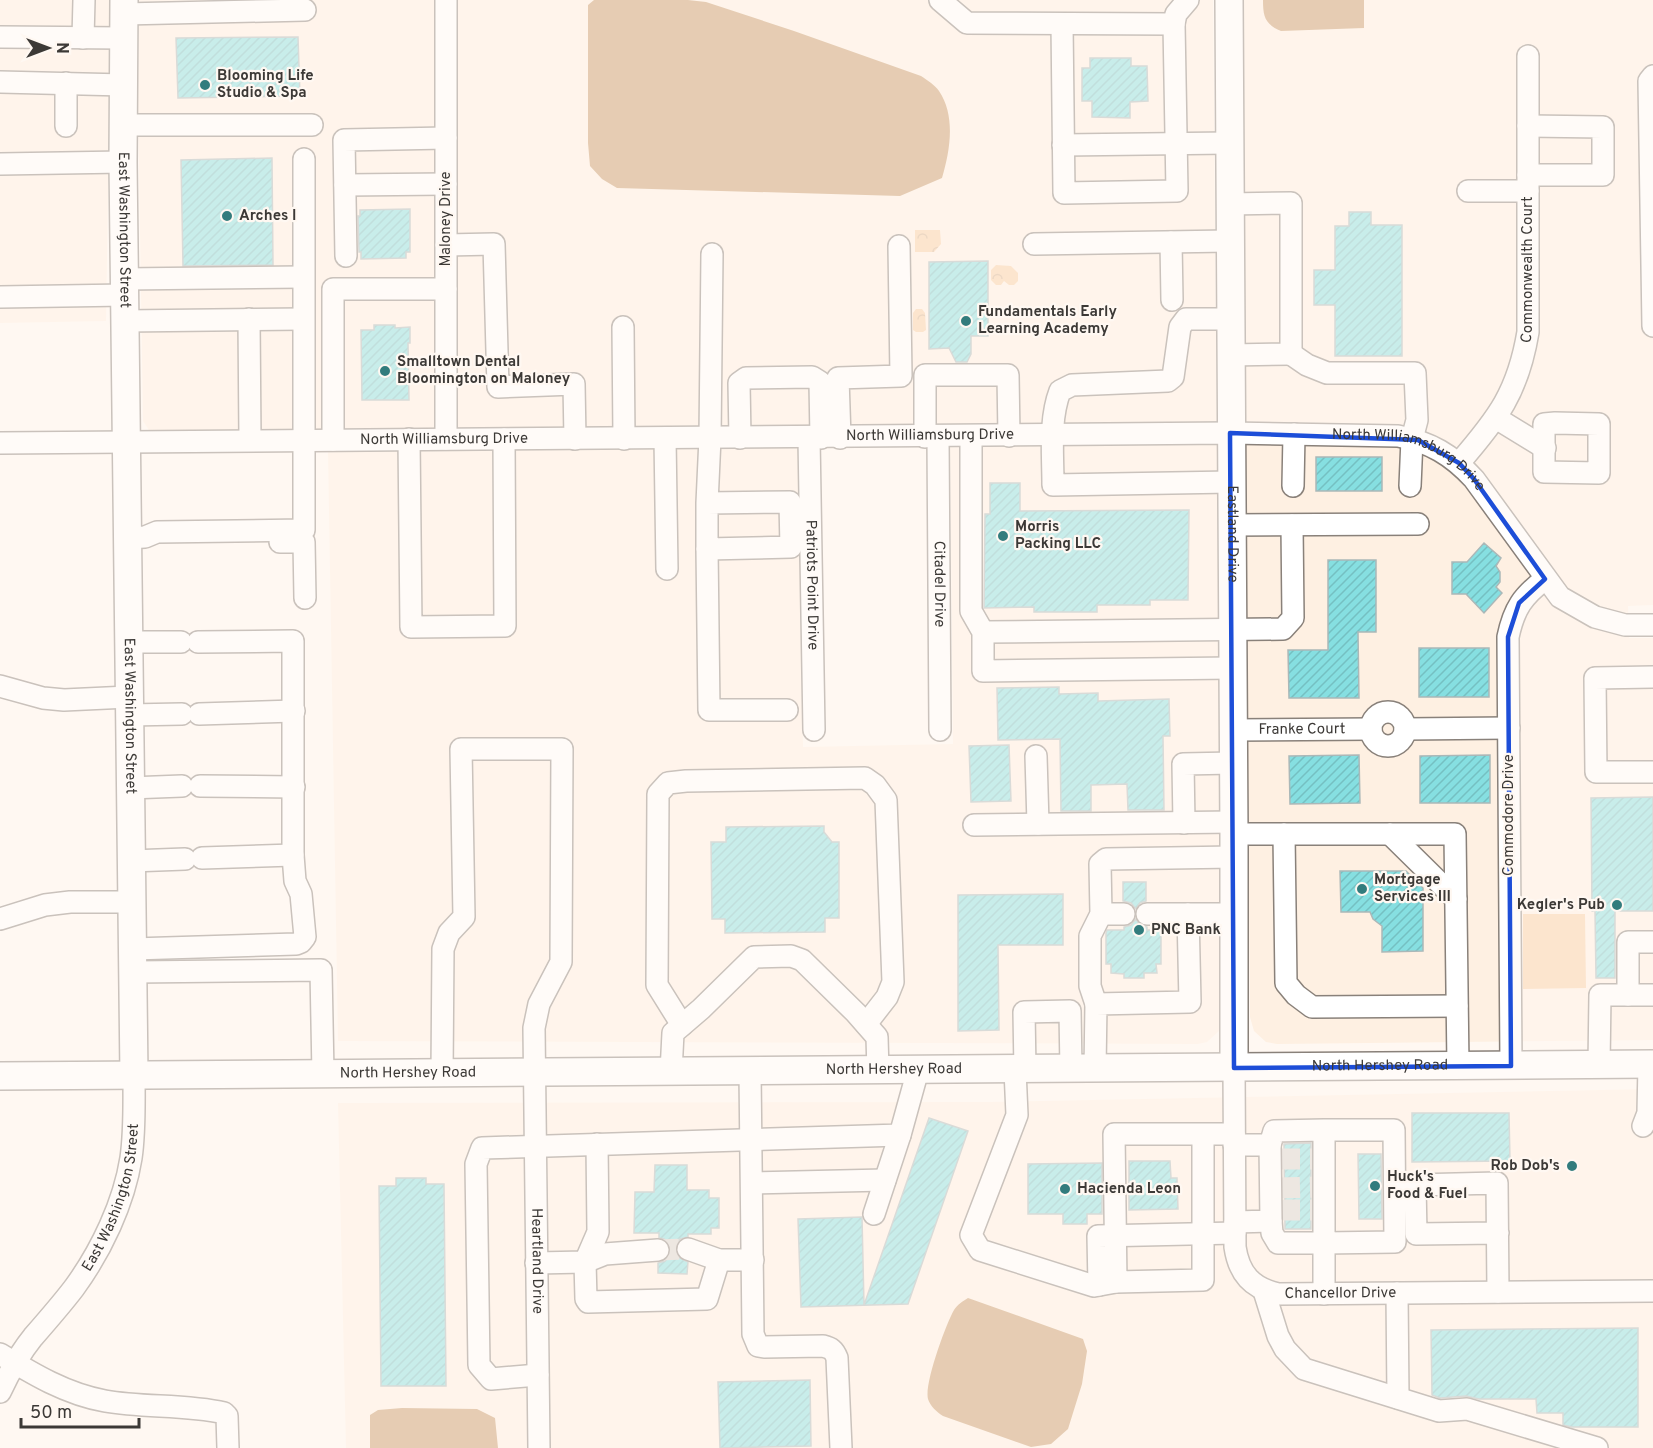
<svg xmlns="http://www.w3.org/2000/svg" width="1653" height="1448" viewBox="0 0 1653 1448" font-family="Overpass,sans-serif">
<defs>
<pattern id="park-crowns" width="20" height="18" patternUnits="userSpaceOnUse" patternTransform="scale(1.5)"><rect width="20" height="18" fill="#f9cea3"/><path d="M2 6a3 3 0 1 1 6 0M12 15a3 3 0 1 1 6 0" fill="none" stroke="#d6b28d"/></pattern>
<pattern id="building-hatch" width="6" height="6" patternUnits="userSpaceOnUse" patternTransform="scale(1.5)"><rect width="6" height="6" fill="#86dfe1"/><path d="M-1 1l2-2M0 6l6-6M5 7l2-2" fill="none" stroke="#75c0c2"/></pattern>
</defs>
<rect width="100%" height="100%" fill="#fff8f2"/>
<!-- built -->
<path fill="#fef0e2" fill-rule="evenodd" d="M0,0H111L106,321L0,323Z
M139,0H1213L1222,1022L1219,1031L1207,1042L1198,1044L338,1041L328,451L587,449L588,429L322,433L149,430L143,421L138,105ZM950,445L953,744L803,747L798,447Z
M1243,0H1653V605L1628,606L1629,638H1653V1040L1277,1044L1266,1042L1254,1031L1250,1017L1242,32Z
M1653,1089V1448H346L338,1103L990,1102Z"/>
<!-- grass -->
<path fill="#f9cea3" d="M1523,914H1585L1586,988L1523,989Z"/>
<!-- park -->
<path fill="url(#park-crowns)" d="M915,230H940L941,244L934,252H915Z
M996,265L1011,266L1018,273V281L1014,285H1009L1004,281L1001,285H996L991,280V270Z
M916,309H922L925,313L926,330L923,332H916L913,330V313Z"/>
<!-- water -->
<path fill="#c79867" d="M594,0H688L706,2L794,31L921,76C927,80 935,85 939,91C956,116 950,151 942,178L900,196L617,188L602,179L590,166L588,143V5Z
M1263,0H1364V28L1281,31C1265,24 1263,17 1263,0Z
M968,1298L1083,1339L1087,1351L1082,1384L1068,1429L1051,1444L1031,1447L943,1416C937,1412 930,1406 928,1399C924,1384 946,1324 954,1310C957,1305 963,1301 968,1298Z
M402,1408L477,1409L495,1418L498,1448H370V1415L378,1410Z"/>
<!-- building -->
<path fill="url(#building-hatch)" stroke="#abb8b8" stroke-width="1.5" d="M298,37L300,96L178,98L176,38Z
M1090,58H1131V66H1147L1148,101L1130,102V118L1092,117V101H1082V68H1090Z
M272,158L273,265L183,266L181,160Z
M410,209V252H406V258L361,259V252H359L358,216H360V210Z
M1349,212H1371V225H1402V356H1335V305H1314V270H1335V226H1349Z
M988,261V336H971V354L967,362H956L949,348L929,349V262Z
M374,325H395V328L410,327V343H408L409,400H362L361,330H374Z
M1316,457H1382V491H1316Z
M990,483H1020V511L1189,510L1188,600H1150V605H1097V612H1034V607L984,608L985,514H990Z
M1484,543L1501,558L1496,566L1500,572V582L1496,587L1502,593L1484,613L1466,594H1452V562H1467Z
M1328,560H1376V632H1358L1359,698H1289L1288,650H1328Z
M1419,648H1489V697H1419Z
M1059,687V694L1098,693V701L1169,699L1170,736H1163L1164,810H1128L1127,784L1091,785V811H1061L1060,739L998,740L997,688Z
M1009,745L1011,801L971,802L969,746Z
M1359,755L1360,803L1290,804L1289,756Z
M1490,755V803H1420V756Z
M1653,797V911H1615V978H1596L1595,911H1592L1591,798Z
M824,826V832L832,842H839V918H825V932L725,933V919H712L711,842H726V827Z
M1340,871H1406L1423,888V951L1382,952V926L1373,919L1370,912H1341Z
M1123,882H1146V901L1140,903L1136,909L1131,903L1123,901Z
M1063,894V945H998L999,1030L958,1031V895Z
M1136,919L1140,925L1147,927V930H1161V964H1156L1157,973H1144V978H1124V974L1111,973V964H1106V933L1107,930H1124V927L1131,925Z
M1412,1113H1509L1510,1161L1412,1162Z
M929,1118L968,1131L908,1304L801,1307L798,1219L862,1217L864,1305Z
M1311,1143V1229H1285L1284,1144Z
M1358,1154H1381L1382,1219H1359Z
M1129,1161H1170L1171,1178H1177L1178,1209L1129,1210Z
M1102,1163V1214H1087V1224H1063V1214H1028V1164Z
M655,1165H687V1190H709V1198H719V1228H711V1234H688V1237L680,1239L676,1244L675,1251L678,1257L688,1262L687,1274L658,1273V1263L665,1261L670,1255L669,1243L664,1239L659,1238V1233H634L635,1192H654Z
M396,1178H426V1184H444L446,1386H381L379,1186H396Z
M1638,1328V1427H1572L1563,1425V1413H1537L1536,1399H1479L1466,1396L1440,1398L1432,1395L1431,1330Z
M810,1380L811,1446L720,1448L718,1382Z"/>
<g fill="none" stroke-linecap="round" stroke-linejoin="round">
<!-- minor-tunnel -->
<path stroke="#d8d2cc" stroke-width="21" stroke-dasharray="21 10" stroke-linecap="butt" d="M1279,1159H1316
M1279,1188L1316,1187
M1279,1210H1317
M658,1250L688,1249"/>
<!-- minor casing -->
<g stroke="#89817a" stroke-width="24">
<g id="minor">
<path d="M446,0V439"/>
<path d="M940,0L967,23L1174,24L1176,14L1188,0"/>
<path d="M124,14L305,10"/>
<path d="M1062,24L1064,193L1177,191L1174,24"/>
<path d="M0,37L124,38"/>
<path d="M83,38L84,0"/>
<path d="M1653,76L1649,81L1653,326"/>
<path d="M0,82L124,85"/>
<path d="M66,83V126"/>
<path d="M124,125H312"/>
<path d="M1528,126L1603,127V175H1528"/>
<path d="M1063,145L1229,143"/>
<path d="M0,164L123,162"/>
<path d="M345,185L446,184"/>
<path d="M1468,191H1528"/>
<path d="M1229,204L1291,203V354L1230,355"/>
<path d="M1171,242L1172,300"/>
<path d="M1034,244L1229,241"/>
<path d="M446,245L494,244L498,387L574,384L575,439"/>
<path d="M346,256L344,140L446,138"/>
<path d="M124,279L303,277"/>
<path d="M0,297L125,295"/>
<path d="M249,319L250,440"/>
<path d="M1229,319H1186L1180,327L1173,377L1168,381L1072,385L1060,391C1049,420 1053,454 1053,485L1231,482"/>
<path d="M125,321L303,319"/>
<path d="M623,327L624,439"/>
<path d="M1291,354L1307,365L1327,373H1415L1417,420L1412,439L1410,486"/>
<path d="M1496,418L1545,448"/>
<path d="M1555,423L1599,424V473L1544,472V424Z"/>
<path d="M971,436V611L983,632V671L1233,668"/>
<path d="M925,437V375H1008L1009,436"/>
<path id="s1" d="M938,437L940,730"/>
<path d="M665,438L667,569"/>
<path d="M740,438L739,383L746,378L812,377L820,382L821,438"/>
<path id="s2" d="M809,438L814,730"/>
<path d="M840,438L838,378L901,376L899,246"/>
<path d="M409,439L411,627L505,626L504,439"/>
<path d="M333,440V289H446"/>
<path id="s3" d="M0,443L1230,433L1398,436C1430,442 1452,455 1474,479L1560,597L1595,617L1625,625H1653"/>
<path id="s4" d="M1459,463C1498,418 1518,392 1528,332V56"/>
<path d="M1293,486L1294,434"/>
<path d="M707,503V549L791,547L790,502L707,503L710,438L712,254"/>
<path d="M1231,525L1418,524"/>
<path d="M127,538L145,537L157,532L304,530V159"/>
<path d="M280,542H304L305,598"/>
<path d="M707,549L709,710H787"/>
<path d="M983,632L1283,629L1293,618L1292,525"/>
<path d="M128,642H181"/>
<path d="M1653,677L1595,678L1596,772H1653"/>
<path d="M0,686L43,698L64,700L128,697"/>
<circle cx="1388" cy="729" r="17"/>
<path d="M199,714L294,711"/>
<path d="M129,715L182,714"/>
<path d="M1405,729L1509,728"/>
<path id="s5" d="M1233,730L1371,729"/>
<path d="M1036,756L1038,824"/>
<path d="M200,786L294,787"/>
<path d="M130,788L182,786"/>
<path d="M1184,823L1183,764L1233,763"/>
<path d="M974,825L1234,822"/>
<path d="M1234,834H1455L1458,1066"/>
<path d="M1284,834L1286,983L1296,995L1312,1007L1457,1006"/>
<path d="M1390,834L1456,899"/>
<path d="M202,858L293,855"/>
<path d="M131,861L185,859"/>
<path d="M1101,914H1124"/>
<path d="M1147,914H1188"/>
<path d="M0,919L45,905L70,902H132"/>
<path d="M1653,942H1628V995H1653"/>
<path d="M133,949L296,944L301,942L305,937L301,894L295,881L293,855V641L198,642"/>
<path d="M134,972L321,970L323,1074"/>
<path d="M1096,1004L1090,986V936L1101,914L1100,864L1106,859L1234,857"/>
<path d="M682,1025L657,985L658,794L668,783L686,781L865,778L875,785L886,800L893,982L887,997L866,1024"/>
<path d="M1599,1065L1600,995H1628"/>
<path d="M1511,1066L1508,637C1514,608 1523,596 1545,579"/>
<path id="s6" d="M1234,1068L1235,1247C1239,1274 1252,1288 1278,1294L1653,1291"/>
<path d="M1095,1069L1096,1004L1190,1002L1188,914H1234"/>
<path d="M1015,1070L1017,1115L971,1235L980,1250L1094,1286L1116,1282"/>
<path d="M1025,1070L1024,1012L1070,1011L1071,1069"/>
<path d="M671,1072L673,1033L701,1009L754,957L791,956L802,960L856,1013L877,1037L878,1071"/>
<path d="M750,1072L753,1334L758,1346L764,1347L823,1346C831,1348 834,1350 837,1358L841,1448"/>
<path id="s7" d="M442,1074L443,949L449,933L464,917L461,749H562L561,962L539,1004L534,1028L539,1448"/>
<path d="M1643,1126L1648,1113L1649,1065"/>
<path d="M1203,1134V1280L1116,1282L1114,1134H1234"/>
<path d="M597,1144L598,1232L585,1262L586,1299L588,1302L707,1299L719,1260"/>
<path d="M1234,1145H1270L1271,1221L1235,1222"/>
<path d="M1270,1145L1274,1131L1324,1130V1243L1395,1242L1394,1130H1324"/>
<path d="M752,1183L885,1180"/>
<path d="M874,1214L900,1135"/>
<path d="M1271,1221L1272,1233L1278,1243H1324V1294"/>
<path d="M1498,1233L1416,1234L1415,1185L1497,1183L1498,1292"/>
<path d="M688,1249L719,1260H753"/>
<path d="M536,1263L585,1262L605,1254L658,1250"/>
<path d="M1099,1285L1098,1236L1235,1233"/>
<path d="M1264,1291L1278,1336L1285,1349L1304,1369L1439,1411L1467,1409L1597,1448"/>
<path d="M1397,1293L1398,1398"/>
<path d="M0,1354C33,1374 66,1394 105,1401C144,1408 186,1404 224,1413L227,1416L228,1448"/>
<path d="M538,1375L491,1379L479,1365L476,1164L482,1148L900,1135L918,1070"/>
<path id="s8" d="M0,1392C9,1373 20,1353 33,1337C47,1321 61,1305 74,1288C101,1251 124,1203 131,1158C135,1131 134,1103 134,1075"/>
</g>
</g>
<!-- major casing -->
<g stroke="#89817a" stroke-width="30">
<g id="major">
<path id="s9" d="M124,0L123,162L134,1075"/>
<path id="s10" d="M1229,0L1234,834V1068"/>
<path id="s11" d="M0,1076L1653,1064"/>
</g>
</g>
<!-- minor -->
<use href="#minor" stroke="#fff" stroke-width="21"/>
<!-- major -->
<use href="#major" stroke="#fff" stroke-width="27"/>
</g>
<!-- marked area -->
<path d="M0 0H1653V1448H0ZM1230,433L1418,440L1459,463L1474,479L1545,579L1519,603L1508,637L1511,1066L1234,1068Z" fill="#fff8f2" fill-opacity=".55" fill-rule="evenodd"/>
<path fill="none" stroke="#1d4ed8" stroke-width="4.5" stroke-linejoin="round" d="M1230,433L1418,440L1459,463L1474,479L1545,579L1519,603L1508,637L1511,1066L1234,1068Z"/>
<!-- markers -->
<g fill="#327c7d" stroke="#fff8f2" stroke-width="2">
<circle cx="205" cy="85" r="6"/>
<circle cx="227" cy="216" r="6"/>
<circle cx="966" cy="321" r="6"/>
<circle cx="385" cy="371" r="6"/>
<circle cx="1003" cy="536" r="6"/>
<circle cx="1362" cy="889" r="6"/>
<circle cx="1617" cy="905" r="6"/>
<circle cx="1139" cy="930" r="6"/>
<circle cx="1572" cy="1166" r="6"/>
<circle cx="1375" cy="1186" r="6"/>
<circle cx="1065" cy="1189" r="6"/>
</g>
<g text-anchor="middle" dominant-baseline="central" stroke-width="4.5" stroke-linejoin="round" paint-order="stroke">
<!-- poi labels -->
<g font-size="15" font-weight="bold" fill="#3c3936" stroke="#fff8f2" text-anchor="start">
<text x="217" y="76">Blooming Life<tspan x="217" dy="17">Studio &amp; Spa</tspan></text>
<text x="239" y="216">Arches I</text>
<text x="978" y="312">Fundamentals Early<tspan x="978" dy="17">Learning Academy</tspan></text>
<text x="397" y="362">Smalltown Dental<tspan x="397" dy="17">Bloomington on Maloney</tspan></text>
<text x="1015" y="527">Morris<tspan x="1015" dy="17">Packing LLC</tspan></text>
<text x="1374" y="880">Mortgage<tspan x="1374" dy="17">Services III</tspan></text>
<text x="1605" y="905" text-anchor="end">Kegler's Pub</text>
<text x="1151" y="930">PNC Bank</text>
<text x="1560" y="1166" text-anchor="end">Rob Dob's</text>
<text x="1387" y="1177">Huck's<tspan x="1387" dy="17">Food &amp; Fuel</tspan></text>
<text x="1077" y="1189">Hacienda Leon</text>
</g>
<!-- street labels -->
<g font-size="15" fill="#3c3936" stroke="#fff8f2">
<text transform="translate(446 219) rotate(-90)">Maloney Drive</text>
<text stroke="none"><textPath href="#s9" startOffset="230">East Washington Street</textPath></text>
<text stroke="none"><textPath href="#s4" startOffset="213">Commonwealth Court</textPath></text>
<text stroke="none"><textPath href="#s3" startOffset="930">North Williamsburg Drive</textPath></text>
<text stroke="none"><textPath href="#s3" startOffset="444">North Williamsburg Drive</textPath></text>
<text stroke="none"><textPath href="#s3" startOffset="1416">North Williamsburg Drive</textPath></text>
<text stroke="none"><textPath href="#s10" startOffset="534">Eastland Drive</textPath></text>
<text stroke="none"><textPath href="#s1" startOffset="147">Citadel Drive</textPath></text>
<text stroke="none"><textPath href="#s2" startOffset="147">Patriots Point Drive</textPath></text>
<text stroke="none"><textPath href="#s9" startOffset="716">East Washington Street</textPath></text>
<text stroke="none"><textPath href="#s5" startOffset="69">Franke Court</textPath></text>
<text transform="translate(1509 815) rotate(-90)">Commodore Drive</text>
<text stroke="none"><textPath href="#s11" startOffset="1380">North Hershey Road</textPath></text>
<text stroke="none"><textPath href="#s11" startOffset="894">North Hershey Road</textPath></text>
<text stroke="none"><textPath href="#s11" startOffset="408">North Hershey Road</textPath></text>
<text stroke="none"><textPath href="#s8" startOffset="228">East Washington Street</textPath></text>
<text stroke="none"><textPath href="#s7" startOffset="951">Heartland Drive</textPath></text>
<text stroke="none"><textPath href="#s6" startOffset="310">Chancellor Drive</textPath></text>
</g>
</g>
<!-- north arrow -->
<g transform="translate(48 48) rotate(90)" stroke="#fff8f2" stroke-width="4.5" paint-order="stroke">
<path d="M0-4.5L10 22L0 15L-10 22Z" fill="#3c3936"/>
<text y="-9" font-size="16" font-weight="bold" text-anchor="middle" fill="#3c3936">N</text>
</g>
<!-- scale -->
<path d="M21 1418v9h118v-9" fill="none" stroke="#3c3936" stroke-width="3"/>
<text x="30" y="1418" font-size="18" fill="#3c3936" stroke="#fff8f2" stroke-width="4.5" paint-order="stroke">50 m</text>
</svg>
